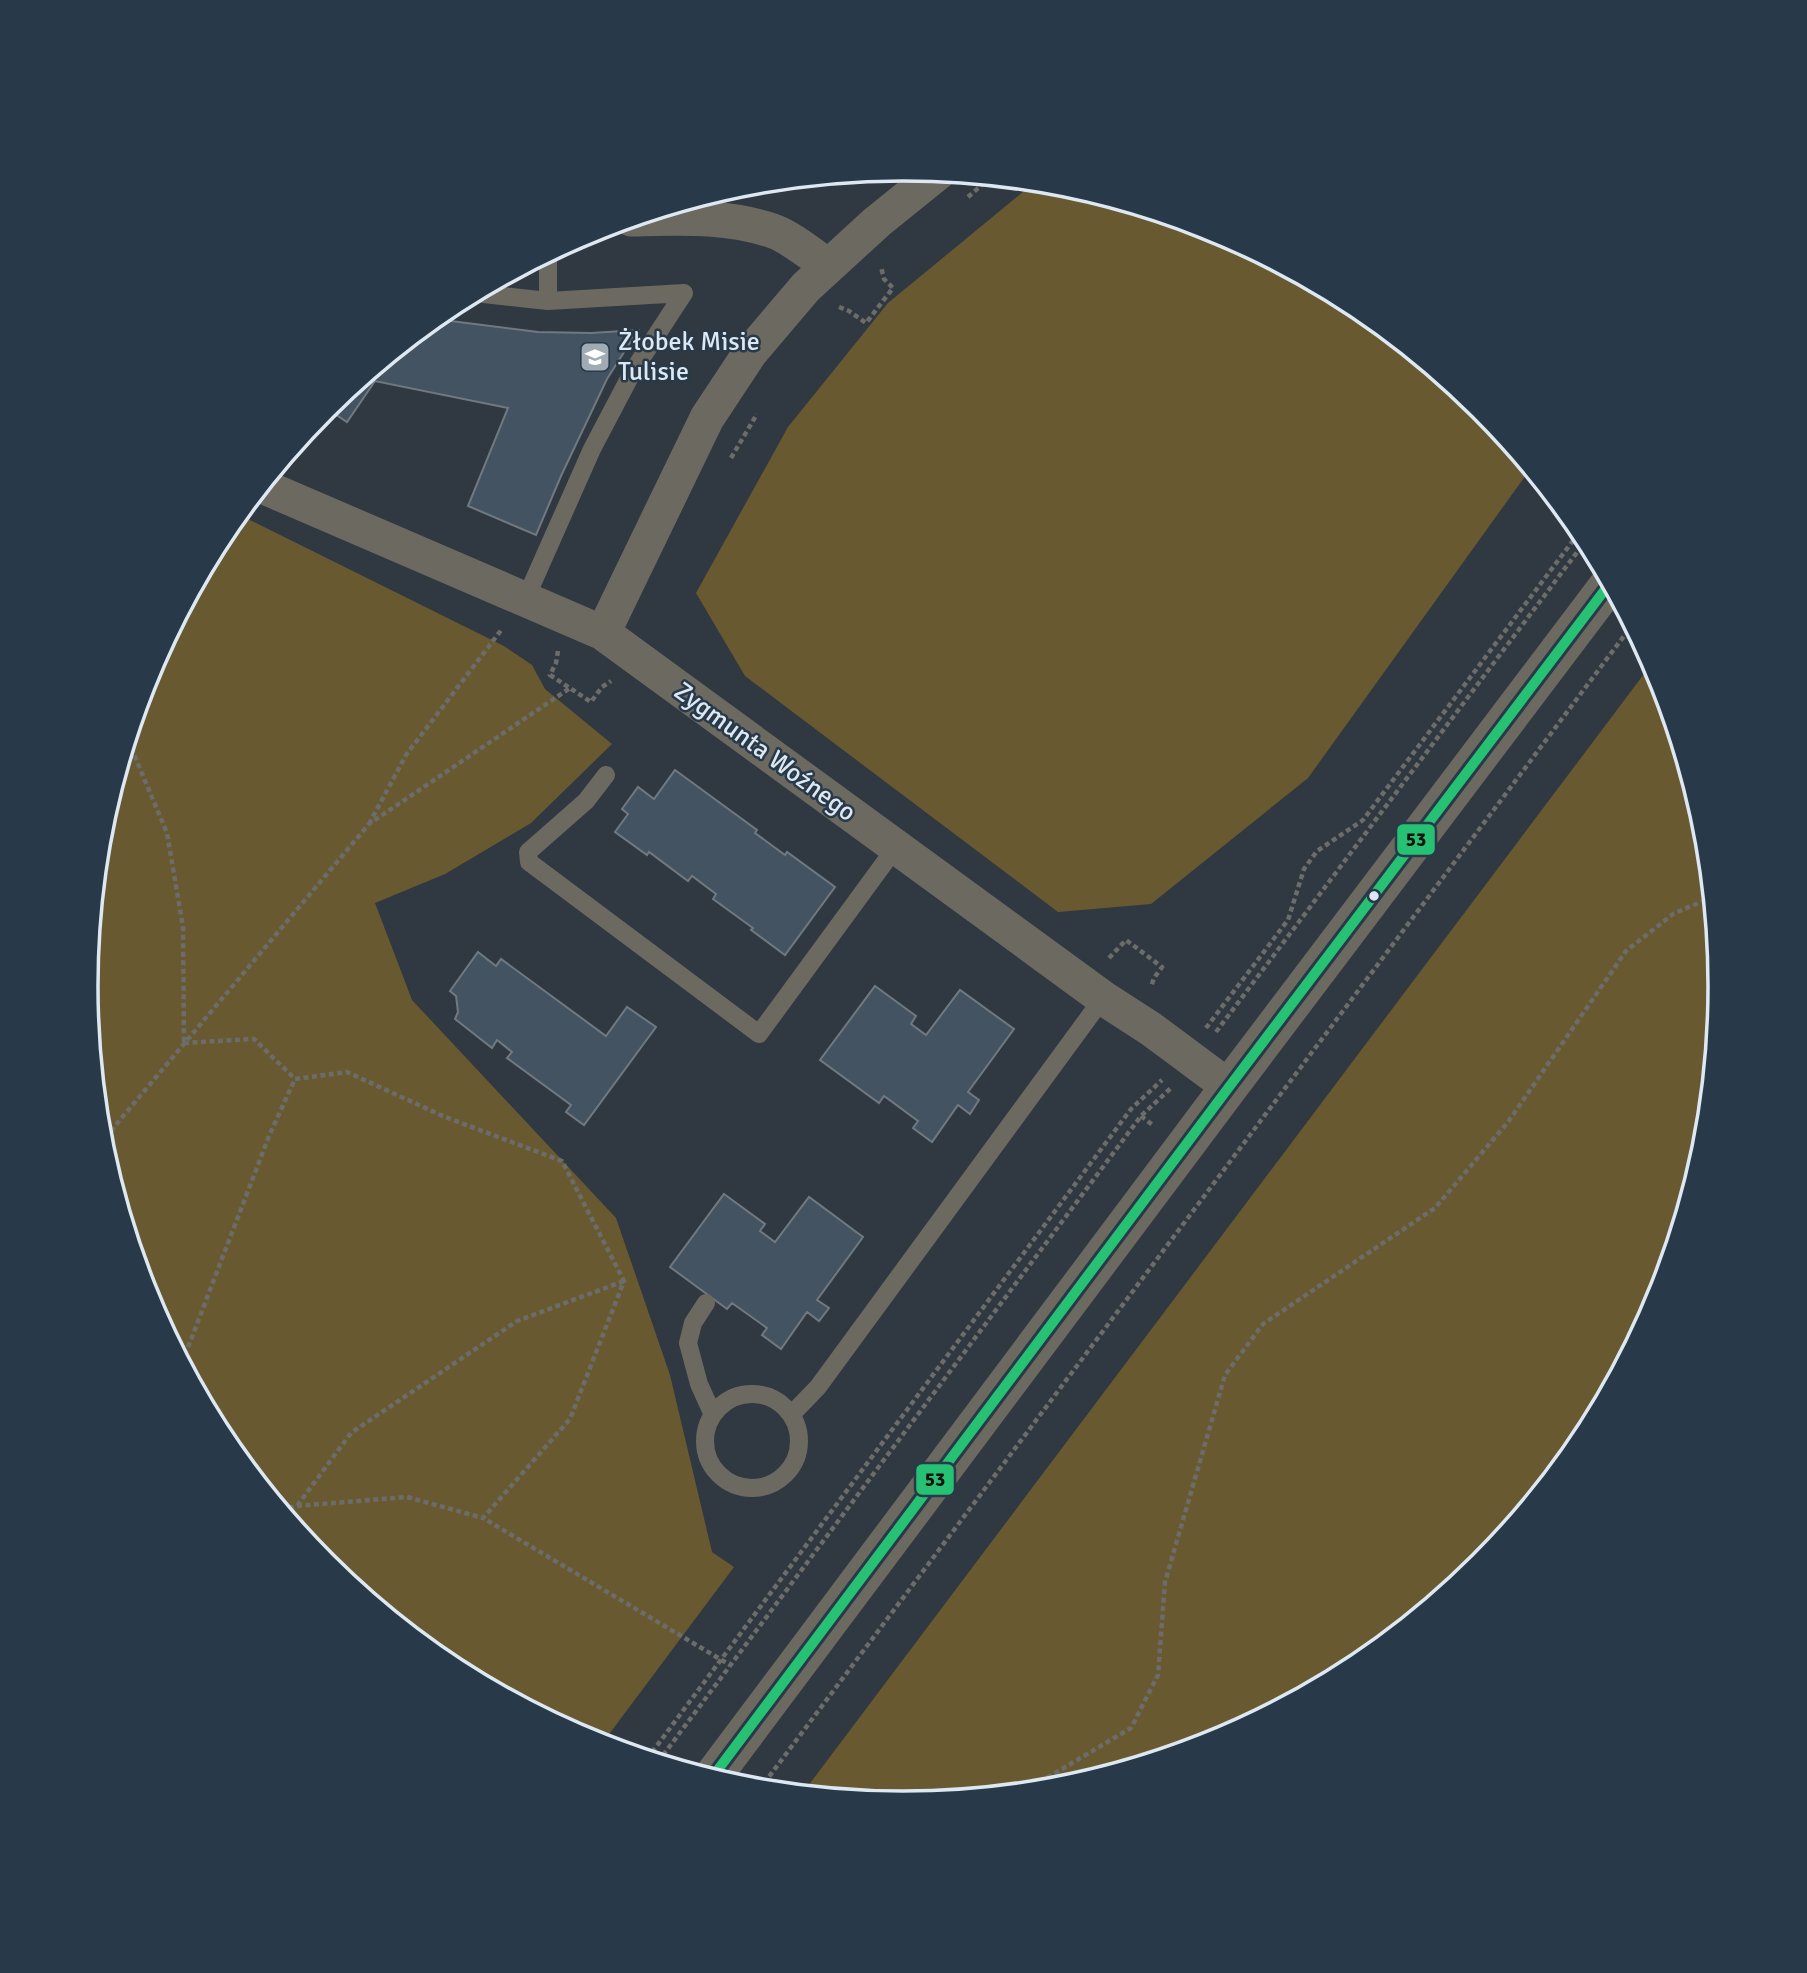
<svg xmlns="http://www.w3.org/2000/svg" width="1807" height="1973" viewBox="0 0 1807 1973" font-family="Signika,sans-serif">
<rect width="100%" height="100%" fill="#303941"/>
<!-- green -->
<path fill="#685931" d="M1035,182L1063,185L1217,231L1358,307L1482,409L1531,468L1308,778L1151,904L1058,912L745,676L696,593L788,427L888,303Z
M238,514L504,646L532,665L545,689L612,744L531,823L445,874L375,903L412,1000L616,1218L670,1375L712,1552L734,1567L601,1745L590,1742L449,1666L325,1564L236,1456L223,1440L148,1299L101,1146L86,986L102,827L148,673L224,532Z
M1653,662L1659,674L1706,827L1721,987L1705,1146L1659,1300L1583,1441L1481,1565L1357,1667L1216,1742L1063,1789L903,1804L802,1794Z"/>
<!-- building -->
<path fill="#435361" stroke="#717980" stroke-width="2" d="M435,319L538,332L591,333L638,330L607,379L561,476L536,535L468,506L508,408L375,381L347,422L326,408Z
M675,770L757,830L755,833L785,855L787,852L835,887L785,955L751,930L753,928L713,899L716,894L692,876L688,881L649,852L647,855L615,832L628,814L622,809L638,787L654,799Z
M478,952L496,966L501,959L606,1036L627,1007L656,1027L584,1125L566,1112L571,1105L507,1058L512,1052L497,1040L492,1048L455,1019L458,1012L456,996L450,991Z
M875,986L916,1016L911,1024L926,1035L960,990L1014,1029L968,1092L979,1100L970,1114L958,1105L932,1142L913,1128L918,1121L884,1096L879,1103L820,1060Z
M724,1194L765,1224L760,1231L775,1242L809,1197L863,1237L817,1300L829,1308L819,1321L807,1312L781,1349L762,1335L767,1328L732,1303L727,1309L670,1267Z"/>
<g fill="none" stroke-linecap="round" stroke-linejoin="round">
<!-- path -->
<path stroke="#6c6d6a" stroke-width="4.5" stroke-dasharray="5 3.5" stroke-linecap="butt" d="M968,197L991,177
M839,307L849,311L866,323L893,288L884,279L881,267
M731,458L757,414
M558,651L556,663L550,675L591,702L602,687L611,681
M128,740L167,833L183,927L184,1042
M369,824L406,755L502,629
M1109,958L1126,940L1162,967L1154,978L1151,987
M1206,1028L1288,920L1304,869L1317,851L1363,820L1581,530
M1216,1032L1587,539
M184,1043L254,1039L295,1079L347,1072L445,1117L562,1161L624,1281L570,1419L483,1518L730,1665
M1141,1116L1154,1126
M101,1145L114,1127L369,824L570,688
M107,1165L113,1131
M182,1363L269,1136L295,1079
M297,1506L407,1497L483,1518
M281,1510L297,1506L351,1433L517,1321L624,1281
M647,1759L1131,1109L1162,1080
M658,1762L1141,1116L1172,1087
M759,1790L1633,624
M1037,1791L1045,1779L1131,1728L1158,1675L1165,1582L1225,1375L1263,1324L1435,1208L1508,1122L1626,951L1673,914L1712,897"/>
<!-- service -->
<path stroke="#6c6960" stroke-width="18" d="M475,293L548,301L684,293L633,371L592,449L525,600
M548,301V254
M606,775L586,801L528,852L529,862L759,1034L896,847
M706,1303L693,1323L688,1343L699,1384L713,1415
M705 1441a47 47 0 1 1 94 0a47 47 0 1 1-94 0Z
M791,1415L818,1387L1103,998"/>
<!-- minor -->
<path stroke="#6c6960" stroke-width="35" d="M631,219C678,218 727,215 773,231C787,235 815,257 828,266
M262,486L603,633L1103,998L1151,1029L1229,1087
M603,633L707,418L750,353L806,287L877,222L939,172"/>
<!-- tertiary -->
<path stroke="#6c6960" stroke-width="38" d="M711,1779L1229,1087L1610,583"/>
<!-- bus-1 casing -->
<g stroke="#283949" stroke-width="16">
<path id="bus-1" d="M711,1779L1229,1087L1610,583"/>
</g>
<!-- bus-1 -->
<use href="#bus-1" stroke="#26c172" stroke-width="10"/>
</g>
<!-- icons -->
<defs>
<g id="school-square" transform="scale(1.575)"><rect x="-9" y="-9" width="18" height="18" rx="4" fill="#a0abb4" stroke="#283949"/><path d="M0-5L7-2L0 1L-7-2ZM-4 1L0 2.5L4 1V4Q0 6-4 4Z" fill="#fff"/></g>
</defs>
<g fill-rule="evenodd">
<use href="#school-square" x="595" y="357"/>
</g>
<!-- markers -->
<circle fill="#dde8f2" stroke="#283949" stroke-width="2.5" cx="1374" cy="896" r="6"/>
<g text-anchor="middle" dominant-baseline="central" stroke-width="5" stroke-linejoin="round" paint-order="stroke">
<!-- poi labels -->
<g font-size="26" fill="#dde8f2" stroke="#283949" text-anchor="start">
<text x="618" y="342">Żłobek Misie<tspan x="618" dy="30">Tulisie</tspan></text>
</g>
<!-- street labels -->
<g font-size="26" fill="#dde8f2" stroke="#283949">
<text transform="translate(765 752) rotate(36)">Zygmunta Woźnego</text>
</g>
</g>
<!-- crop -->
<path d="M0 0H1807V1973H0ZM98 986a805 805 0 1 1 1610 0a805 805 0 1 1-1610 0Z" fill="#283949" fill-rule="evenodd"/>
<path fill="none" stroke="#dde8f2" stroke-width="3.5" d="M98 986a805 805 0 1 1 1610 0a805 805 0 1 1-1610 0Z"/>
<g stroke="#283949" stroke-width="2.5">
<rect x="1396" y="823" width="40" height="33" rx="7" fill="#26c172"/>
<rect x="915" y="1463" width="40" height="33" rx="7" fill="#26c172"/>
</g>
<g font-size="19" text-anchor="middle" font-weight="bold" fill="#111">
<text x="1416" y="846">53</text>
<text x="935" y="1486">53</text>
</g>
</svg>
